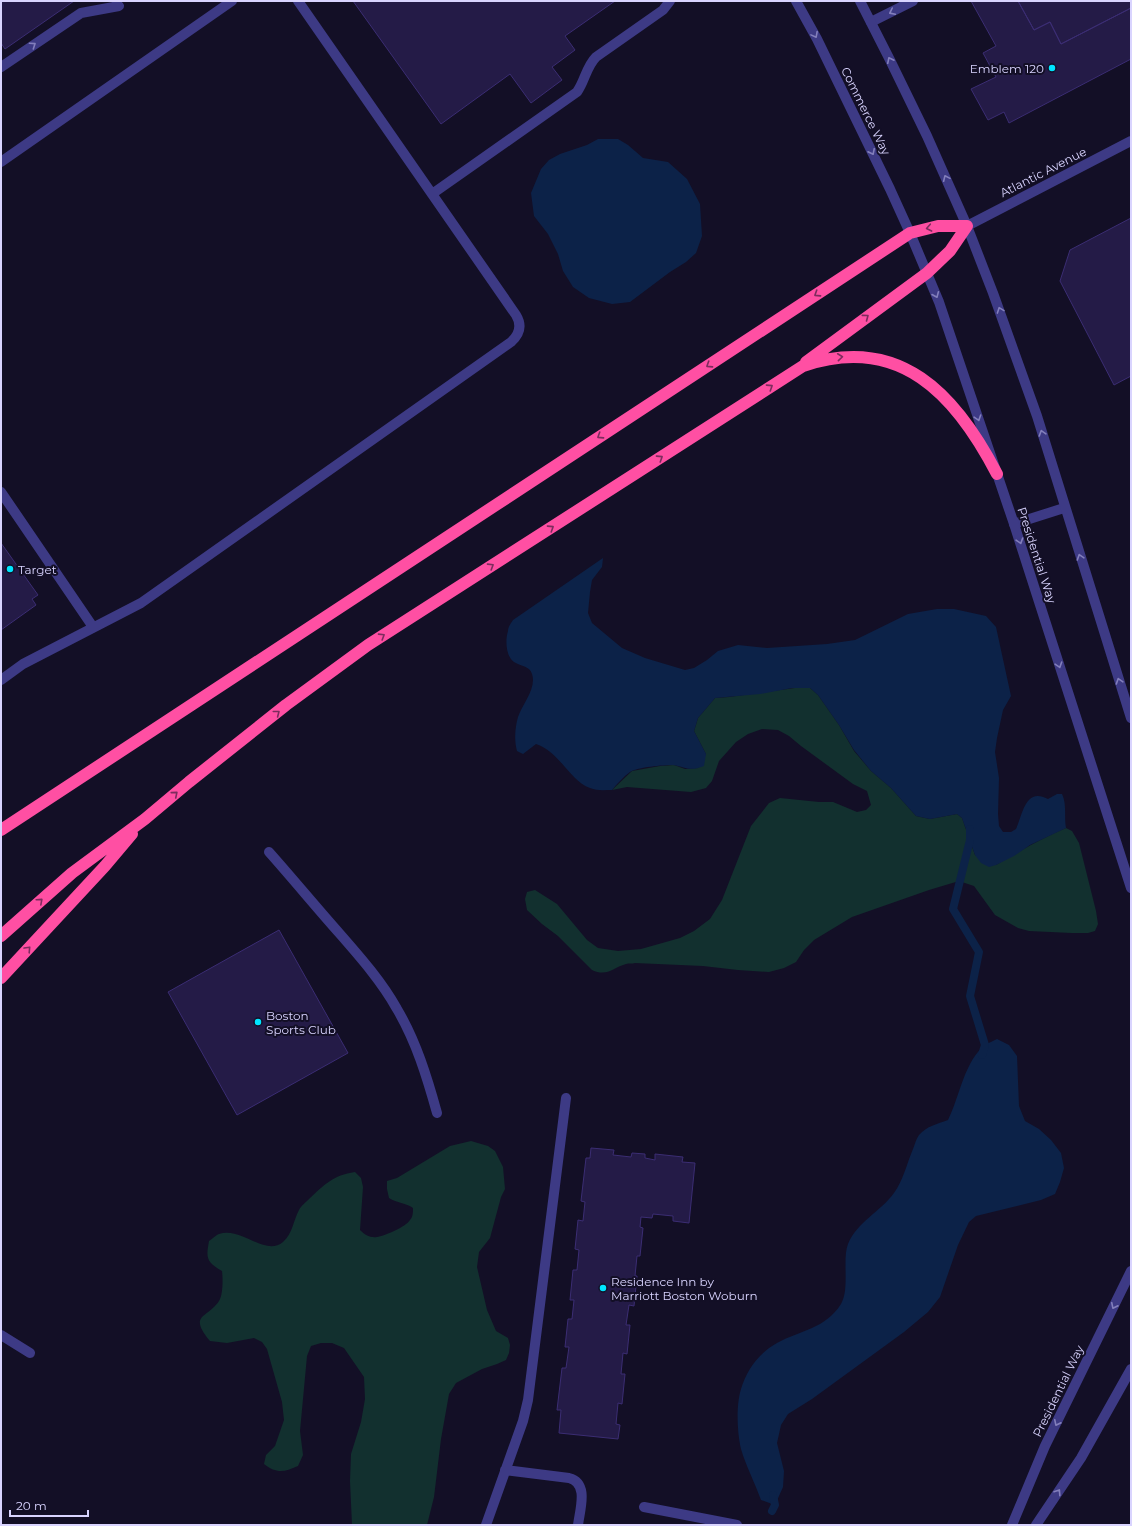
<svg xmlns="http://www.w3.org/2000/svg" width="1132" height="1526" viewBox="0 0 1132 1526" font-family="Montserrat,sans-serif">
<rect width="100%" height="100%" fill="#130f26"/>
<!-- green -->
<path fill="#12302f" d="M802,687L810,688L818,695L839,725L854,751L871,771L891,788L916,816L930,819L957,814L962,818L975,855L996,865C1019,852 1041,838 1066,828L1072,831L1079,843L1096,911L1098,924L1095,931L1088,933H1072L1029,931L1018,928L995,915L974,886L959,881L929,890L852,917L814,940L804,950L796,962L784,968L769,972L738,970L703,966L635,963C632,964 629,963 626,964C612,968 607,977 592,970L558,936L542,924L527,910L525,899L527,892L535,890L557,904L587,940L598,948L618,951L641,949L680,938L694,931L710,919L722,900L751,826L769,803L780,798L819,802H833L857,812L866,810L871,805L867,791L853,784L801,746L789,736L778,730L762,729L748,734L736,742L719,761L712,781L706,788L691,792L627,787L612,790L632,771L660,766L674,765L685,769L698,768L706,754L694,731L698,718L715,698L729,697Z
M471,1141L488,1146L495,1151L503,1167L505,1189L501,1197L490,1238L479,1252L477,1267L487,1310L496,1331L508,1338L510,1345L509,1353L506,1360L497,1364L482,1369L456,1383L449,1394L441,1439L434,1497L427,1525H352L350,1481L351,1454L361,1422L365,1399L364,1377L344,1348L332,1343H321L311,1346L307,1356L300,1431L303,1455L298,1466C284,1472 277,1474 264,1464L266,1455L275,1446L284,1420L282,1402L267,1349L262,1342L254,1338L227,1343L210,1341C188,1314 207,1319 219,1301C223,1295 223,1279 222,1271C206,1262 206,1258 209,1241C212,1239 216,1235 219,1234C241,1226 265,1257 283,1242C293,1233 293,1221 299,1210C301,1206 306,1202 309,1199C324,1185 333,1175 355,1172L361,1178L363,1187L360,1230C365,1235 370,1238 377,1237C384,1236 406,1227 410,1220C413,1217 413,1212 413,1208C406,1203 397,1203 389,1198L387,1189V1181L397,1178L450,1146Z"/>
<!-- water -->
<path fill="#0c2248" d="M598,139H618L628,145L643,158L668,162L687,179L700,204L702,236L696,253L686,262L670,272L630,302L612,304L589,298L573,287L563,271L558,254L548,234L534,216L531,193L541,169L549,160L560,154L587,145Z
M603,558L602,567L592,580L590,592L588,613L592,623L622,648L645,658L685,670L694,668L707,660L718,651L738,645L767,648L827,644L855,640L908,614L937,609H954L986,616L996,627L1011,696L1003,710L997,738L995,752L999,778L998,814L999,826L1003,832H1011L1016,829C1023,814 1025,787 1048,799L1057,794H1062C1067,804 1064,817 1066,828L1030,845L1014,856L996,865L989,867L981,863L975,855L962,818L957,814L930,819L916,816L891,788L871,771L854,750L839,725L818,695L810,688H792L760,694L715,698L698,718L694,731L706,754L704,766C689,772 686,767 673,765C663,765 638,767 630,772C623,777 617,784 612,790C604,790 597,791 590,788C570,781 560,752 536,744L523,754L517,751C514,740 515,728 518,717C522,705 537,688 532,674C530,666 520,666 514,662C506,657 505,640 508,631C508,627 511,623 513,620Z
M997,1039L1009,1045L1017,1056L1019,1106L1025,1121L1039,1129L1051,1140L1061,1153L1064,1168L1060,1182L1055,1194L1041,1200L976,1216L969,1222L958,1245L940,1297L928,1312L904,1332L812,1399L788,1414L781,1425L777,1443L784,1471L783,1487L775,1505L761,1500C755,1483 746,1466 741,1449C737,1432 736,1405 741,1389C747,1369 759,1353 777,1343C801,1330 825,1329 841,1304C850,1289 842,1259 848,1244C857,1222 880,1212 894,1193C903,1181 907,1163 913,1149C915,1144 916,1139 919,1135C927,1126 937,1124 948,1120C959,1099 965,1058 986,1045C989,1042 994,1041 997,1039Z"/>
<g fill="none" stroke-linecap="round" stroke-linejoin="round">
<!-- stream -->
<path stroke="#0c2248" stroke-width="8" d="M970,829V840L953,909L979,952L970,996L985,1045L982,1055
M772,1511L775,1505L773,1495"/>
</g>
<!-- building -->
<path fill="#241b47" stroke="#3b2d73" d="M1,1H74L5,49L1,43Z
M353,1H615L565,36L575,50L552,67L562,80L531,103L510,74L441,124Z
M971,1H1018L1034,30L1050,22L1061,44L1131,8V59L1009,123L1004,112L988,120L971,89L996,77L983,53L996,46Z
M1018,1H1131V8L1061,44L1050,22L1034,30Z
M1131,218V376L1114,385L1060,281L1070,250Z
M1,543L38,595L32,599L36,605L1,630Z
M279,930L348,1053L237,1115L168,992Z
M591,1148L614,1150L613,1155L631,1157L632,1153L645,1154V1158L655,1160V1154L683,1157L682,1162L695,1163L689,1223L673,1221V1216L653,1214L652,1218L641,1217L640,1227L643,1228L640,1256H637L635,1276H637L634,1306L629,1305L626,1325H630L627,1354L623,1353L621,1374H625L622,1404L618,1403L616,1424L620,1425L618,1439L559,1433L561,1410H557L562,1368H566L569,1347H565L568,1319H572L574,1300H570L573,1270H577L579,1250L575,1249L578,1220L583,1221L585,1202L581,1201L586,1158H590Z"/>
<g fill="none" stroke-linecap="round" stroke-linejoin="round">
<!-- service -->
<path stroke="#3d3a85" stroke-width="10" d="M871,22L913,1
M1,67L81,13L119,6
M1,162L232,1
M432,194L577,92C585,81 586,67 596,57L663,10L670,1
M1,492L93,627
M1,680L23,664L141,603L511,342C520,334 522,325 516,315L298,1
M269,852C293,879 316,907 340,934C361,958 382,982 397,1009C416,1041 427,1077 437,1113
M1,1335L30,1353
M505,1470L569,1478C589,1483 580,1509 578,1525
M644,1507L737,1525
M486,1525L523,1421L528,1400L566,1098"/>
<!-- minor -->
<path stroke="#3d3a85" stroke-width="10" d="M1014,524L1064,508"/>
<!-- tertiary -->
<path stroke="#3d3a85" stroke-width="10" d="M796,1L817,39L890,189L910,233L939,302L1014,524L1131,888
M860,1L890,60L927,136L967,226L993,293L1037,416L1131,718
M967,226L1131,141
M1012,1525L1045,1446L1131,1271
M1036,1525L1081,1458L1131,1369"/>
<!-- motorway -->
<path stroke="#ff4fa3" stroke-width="12" d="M806,362L927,273L950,251L967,226
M1,830L910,233L938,226H967
M1,936L72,873L145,819L189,782L286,705L368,645L803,366C900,333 956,395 997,474
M1,978L105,866L132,834"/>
</g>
<!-- one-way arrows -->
<defs><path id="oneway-chevron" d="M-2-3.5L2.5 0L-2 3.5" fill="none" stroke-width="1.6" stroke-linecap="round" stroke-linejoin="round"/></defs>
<g stroke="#837fbc">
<use href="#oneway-chevron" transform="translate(892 12) rotate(154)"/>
<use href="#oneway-chevron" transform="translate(815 35) rotate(62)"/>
<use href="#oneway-chevron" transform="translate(33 45) rotate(-34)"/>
<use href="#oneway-chevron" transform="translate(890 60) rotate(-116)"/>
<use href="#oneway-chevron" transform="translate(872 152) rotate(64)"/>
<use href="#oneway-chevron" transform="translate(946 178) rotate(-114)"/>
<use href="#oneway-chevron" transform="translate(936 295) rotate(67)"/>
<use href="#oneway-chevron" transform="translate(1000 310) rotate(-110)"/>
<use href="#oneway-chevron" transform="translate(978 418) rotate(72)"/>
<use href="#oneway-chevron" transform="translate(1042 433) rotate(-107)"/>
<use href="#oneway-chevron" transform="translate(1020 541) rotate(72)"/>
<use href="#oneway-chevron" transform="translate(1080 557) rotate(-108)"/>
<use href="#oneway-chevron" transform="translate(1059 665) rotate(72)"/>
<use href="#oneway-chevron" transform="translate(1119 681) rotate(-108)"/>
<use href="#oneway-chevron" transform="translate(1114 1306) rotate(116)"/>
<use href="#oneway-chevron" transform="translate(1057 1423) rotate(116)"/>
<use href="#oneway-chevron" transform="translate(1058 1492) rotate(-57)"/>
</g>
<g stroke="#7d2c5e">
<use href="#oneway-chevron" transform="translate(929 228) rotate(169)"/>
<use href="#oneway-chevron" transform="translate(817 294) rotate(147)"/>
<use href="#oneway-chevron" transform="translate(866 317) rotate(-37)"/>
<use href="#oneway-chevron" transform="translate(840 357) rotate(-6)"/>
<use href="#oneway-chevron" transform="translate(709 365) rotate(147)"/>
<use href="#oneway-chevron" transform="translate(770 387) rotate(-33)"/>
<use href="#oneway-chevron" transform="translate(600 436) rotate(147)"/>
<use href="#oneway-chevron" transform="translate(660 458) rotate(-33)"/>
<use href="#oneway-chevron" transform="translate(551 528) rotate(-33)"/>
<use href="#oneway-chevron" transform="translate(491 566) rotate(-32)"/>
<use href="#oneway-chevron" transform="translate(382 636) rotate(-32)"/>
<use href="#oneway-chevron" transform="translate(277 713) rotate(-38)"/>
<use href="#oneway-chevron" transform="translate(175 794) rotate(-40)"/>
<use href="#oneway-chevron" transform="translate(40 901) rotate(-42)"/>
<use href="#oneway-chevron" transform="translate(28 949) rotate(-47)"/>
</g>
<!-- markers -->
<g fill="#00e5ff" stroke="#130f26" stroke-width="1.5">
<circle cx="1052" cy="68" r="4"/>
<circle cx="10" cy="569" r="4"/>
<circle cx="258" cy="1022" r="4"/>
<circle cx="603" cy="1288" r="4"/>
</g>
<g text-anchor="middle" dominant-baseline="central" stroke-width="4" stroke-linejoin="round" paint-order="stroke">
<!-- poi labels -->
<g font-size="12" fill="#d9d4ff" stroke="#130f26" text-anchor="start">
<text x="1044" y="68" text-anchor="end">Emblem 120</text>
<text x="18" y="569">Target</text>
<text x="266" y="1015">Boston<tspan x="266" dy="14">Sports Club</tspan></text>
<text x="611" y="1281">Residence Inn by<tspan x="611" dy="14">Marriott Boston Woburn</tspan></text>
</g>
<!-- street labels -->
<g font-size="12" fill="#d9d4ff" stroke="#130f26">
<text transform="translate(866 111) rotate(64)">Commerce Way</text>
<text transform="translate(1043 172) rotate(-27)">Atlantic Avenue</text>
<text transform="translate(1037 555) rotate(72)">Presidential Way</text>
<text transform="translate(1058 1391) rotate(-64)">Presidential Way</text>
</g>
</g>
<!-- border -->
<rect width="1132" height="1526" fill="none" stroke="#d9d4ff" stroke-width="4"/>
<!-- scale -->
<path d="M10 1510v6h78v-6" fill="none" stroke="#d9d4ff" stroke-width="2"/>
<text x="16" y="1510" font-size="12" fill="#d9d4ff" stroke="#130f26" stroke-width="3" paint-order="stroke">20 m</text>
</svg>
